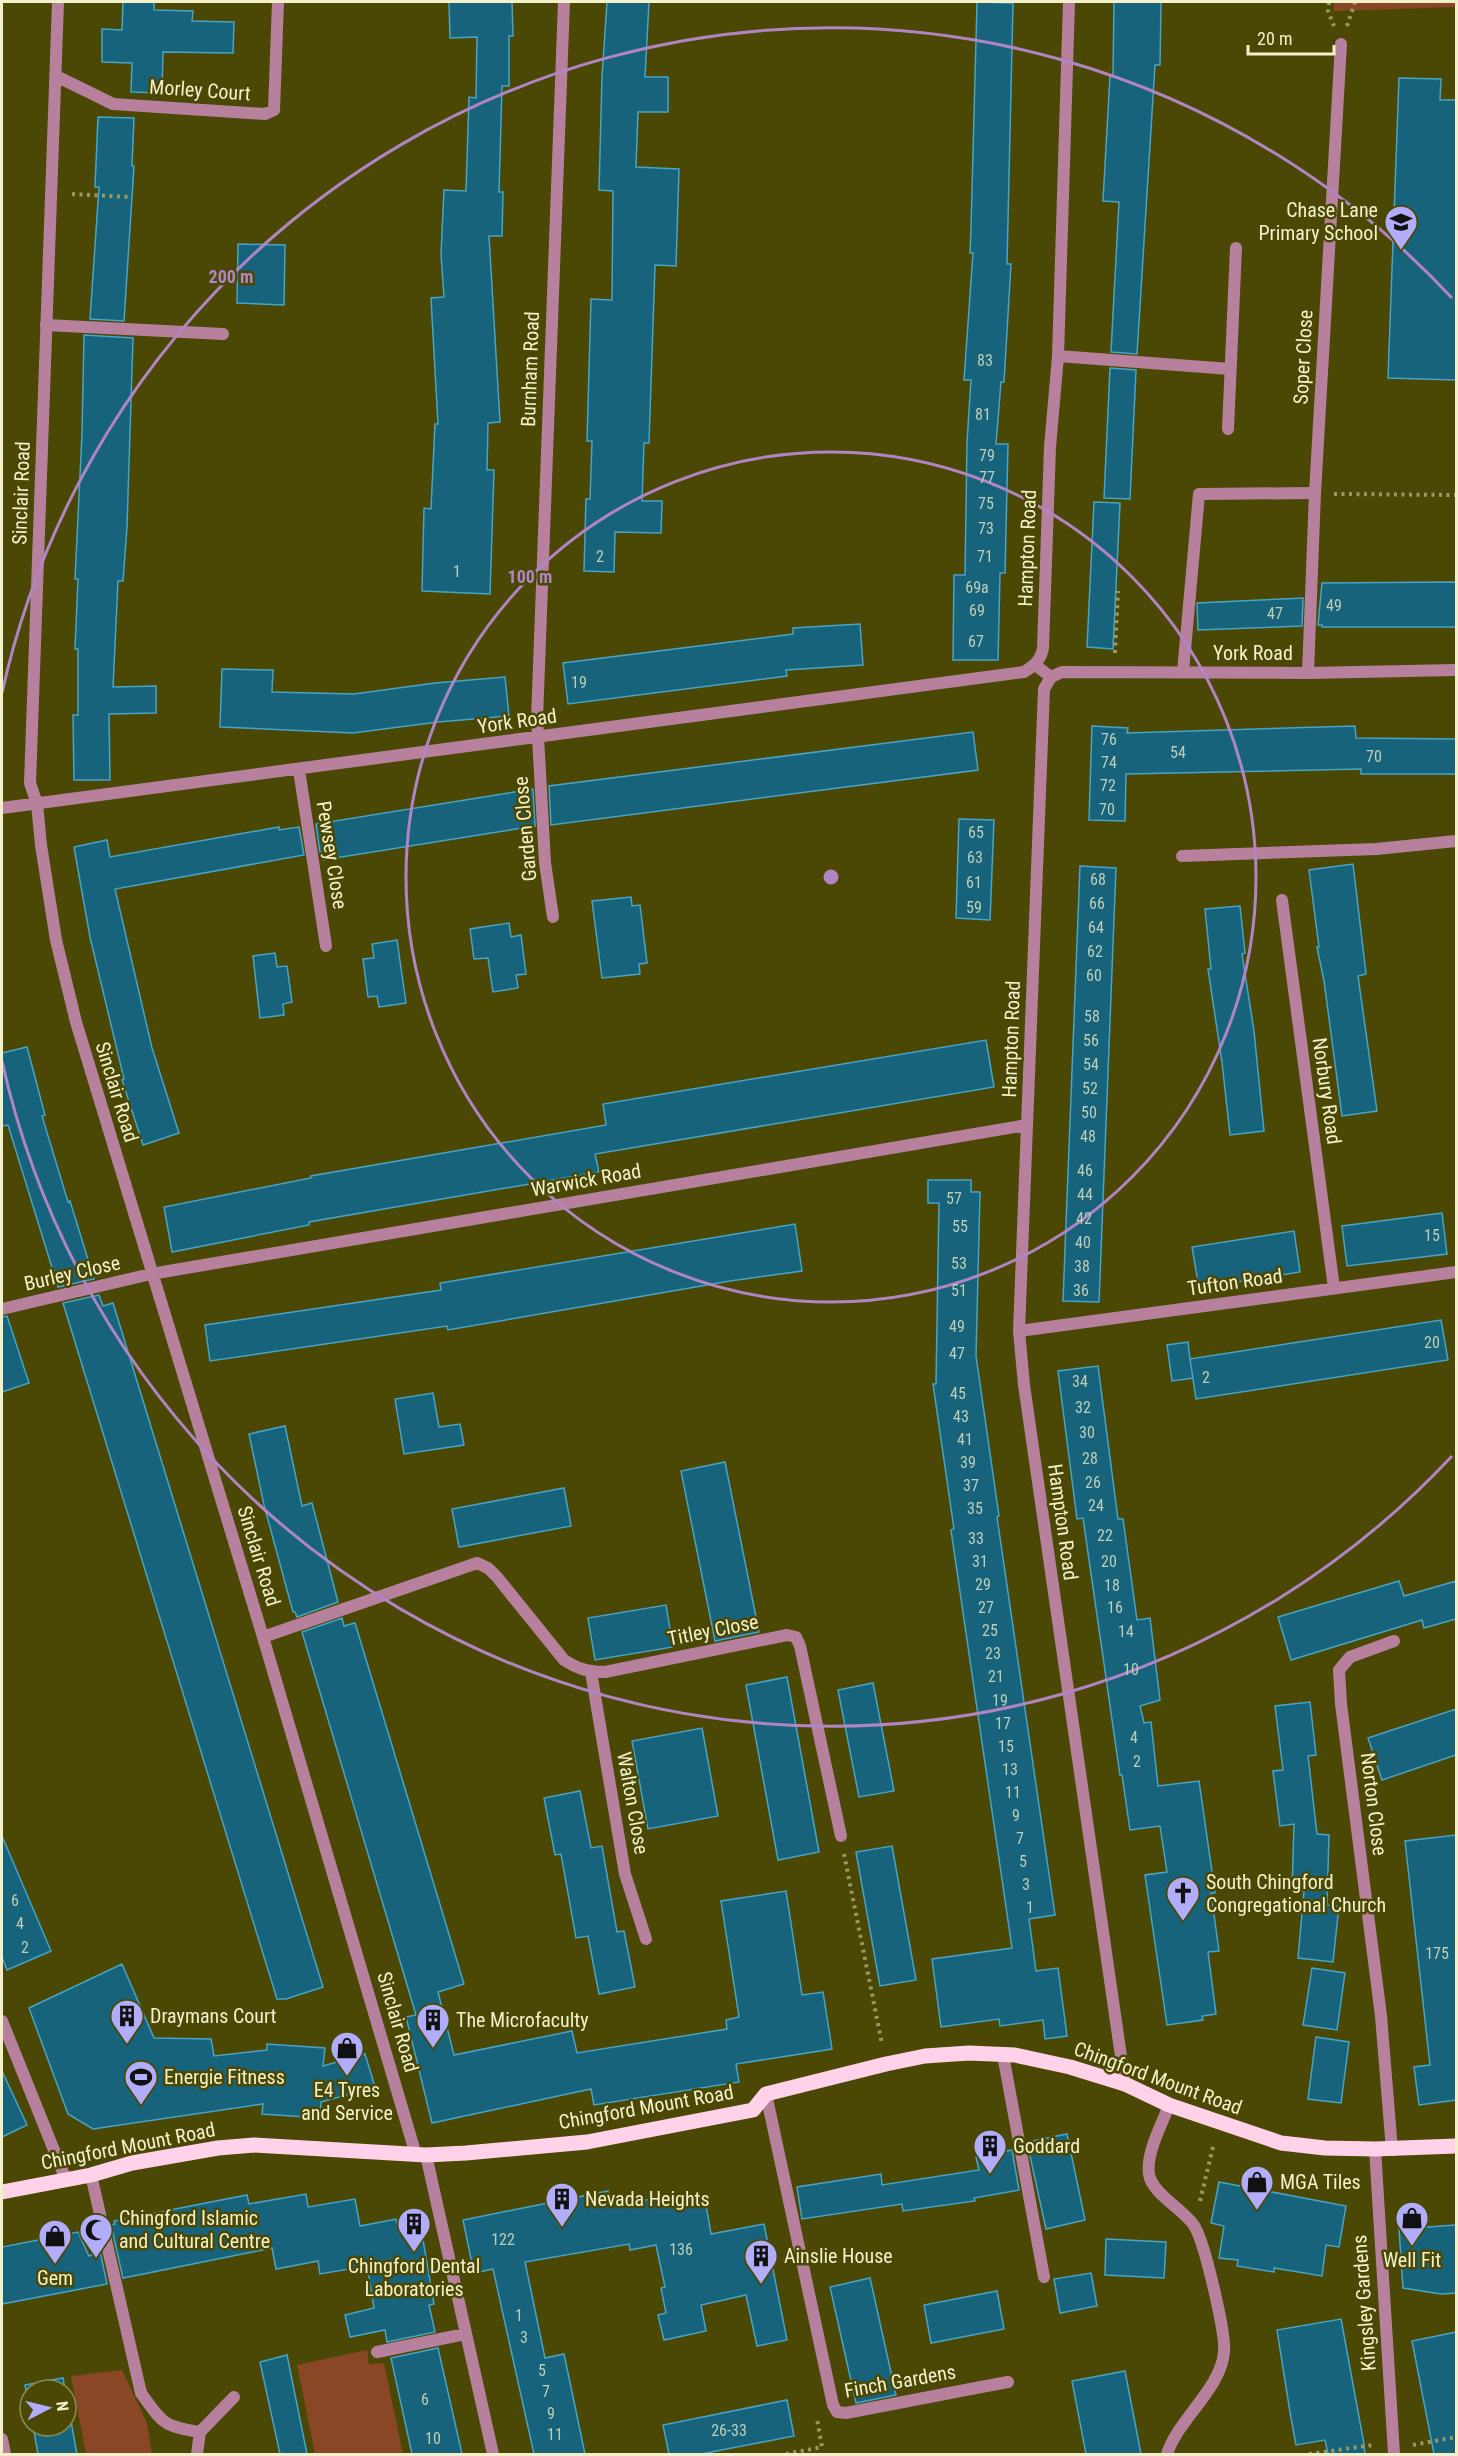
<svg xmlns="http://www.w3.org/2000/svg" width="1458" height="2456" viewBox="0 0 1458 2456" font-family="'Roboto Condensed',sans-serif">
<rect width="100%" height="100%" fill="#4b4805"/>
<!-- green -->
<path fill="#894725" d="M1334,2H1456V7L1334,11Z
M367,2350L369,2364L384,2363L403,2454H315L297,2365Z
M122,2370L147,2423L152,2454H86L71,2376Z"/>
<!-- building -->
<path fill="#18637c" stroke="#47a4c6" stroke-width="1.5" d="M123,2H154V10L193,11L192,21L234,22L233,53L163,52L162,93L131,92L132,63L102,62V29L122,30Z
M449,2H512L513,36H509V86H502L499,192H503L502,236H489L500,422L488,423L487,470H494L490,594L422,591L424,508L431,509L435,424H438L431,298L444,297L441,254L444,190L466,191L469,97L476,98L477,37L450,38Z
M607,2H649L645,77H668V112H638L636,167L679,169L676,266L655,265L649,443H644L642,501H662L661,533L615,532L614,572L584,571L586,499H590L592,441H587L591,299L612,300L613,191L599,190L602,77Z
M977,2L1013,3L1007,264H1011L1004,382H1001L996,444H1008L1005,573H1000L998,660H953L954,575H965L967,442L971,380H964L973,253H970L971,229Z
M1114,2H1161L1160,65H1155L1137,354L1111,352L1119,202L1103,201L1110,76H1113Z
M1399,78L1441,79L1440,100H1456V380L1388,378Z
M98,117L134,118L132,166H134L124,321L90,319L99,187H95Z
M238,244L285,245L284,305L237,303Z
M84,335L133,338L127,527L123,581H118L113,687L156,686V713L109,714L110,780H74L73,715H78V649H75L78,579H75L82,434Z
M1110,368L1136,370L1130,499L1104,498Z
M1094,502L1120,503L1113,649L1087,647Z
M1456,582V627H1322V625H1318L1322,583Z
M1303,598L1302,626L1198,630L1197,603Z
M860,624L863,665L786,670L787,676L568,704L563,663L793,634V628Z
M222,669L273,670L272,692L354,694L435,683L505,677L509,716L438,722L353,733L220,727Z
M1092,726L1128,728L1127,733L1355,726L1356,738L1456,739V774H1361V769L1126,774L1125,821L1089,820Z
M973,732L978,770L551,825L549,786Z
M533,789L535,826L323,860L322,852L320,853L316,824Z
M959,819L994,820L990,920L956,918Z
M279,827V830L299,827L304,855L115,889L152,1048L179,1133L143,1145L122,1080L124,1079L90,937L74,847L107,840L110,857Z
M1353,864L1366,974L1358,976L1377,1111L1342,1116L1324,981L1317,947H1319L1309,870Z
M1080,866L1116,868L1099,1302L1063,1301Z
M631,897L632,906L640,905L647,963L639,964L640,974L602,978L592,901Z
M1240,906L1245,953L1242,954L1254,1031L1264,1131L1230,1135L1222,1062L1208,969H1211L1205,909Z
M509,923L511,937L521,935L526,974L516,975L518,988L493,992L488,958L474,959L470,929Z
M397,940L406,1003L379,1007L377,996L368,997L363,959L374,958L372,944Z
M275,953L277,967L287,966L292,1002L283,1004L284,1015L260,1018L253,956Z
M986,1040L994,1087L595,1154L599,1172L309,1222V1225L172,1252L164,1207L311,1178V1176L606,1125L603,1104Z
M27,1047L45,1115L42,1116L68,1202L70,1201L94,1279L58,1287L8,1125L2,1126V1053Z
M928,1180H971V1192H980L976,1356L999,1516L997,1517L1055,1915L1029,1919L1036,1971L1058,1968L1067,2036L1045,2039L1043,2020L1000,2026L999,2019L941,2027L932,1959L1012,1948L951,1530L954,1529L933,1384H936L939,1203H928Z
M1442,1213L1447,1254L1347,1266L1342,1226Z
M795,1224L802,1271L730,1281L448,1330L447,1326L210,1361L205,1325L441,1290L440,1283Z
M1294,1231L1300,1272L1199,1288L1192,1247Z
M99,1295L103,1306L113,1303L323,1987L286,1999H277L63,1303Z
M7,1316L29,1383L2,1392V1317Z
M1441,1320L1448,1360L1196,1399L1190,1359L1193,1378L1172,1381L1167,1345L1188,1342L1190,1359Z
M1098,1366L1118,1519H1123L1137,1620L1150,1618L1160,1700L1140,1706L1144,1723L1151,1722L1158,1786L1199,1781L1215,1893H1211L1219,1951L1208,1952L1216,2014L1202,2016L1203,2020L1167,2025L1145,1875L1167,1872L1160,1826L1130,1830L1122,1775H1120L1083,1518L1077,1519L1058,1371Z
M433,1393L439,1427L460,1424L464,1445L404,1454L395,1399Z
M285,1426L302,1506L312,1503L338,1602L297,1617L295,1612H293L264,1505L249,1434Z
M725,1462L759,1632L715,1641L681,1471Z
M564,1488L571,1526L459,1547L452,1509Z
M1399,1581L1404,1596L1456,1581V1619L1424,1628L1422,1620L1291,1660L1278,1617Z
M666,1605L673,1647L595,1660L588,1618Z
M342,1618L344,1626L355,1623L464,1984L438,1992L454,2055L572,2031L577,2053L727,2029L726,2020L739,2017L721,1901L786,1891L802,1995L823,1992L832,2049L736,2064L739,2082L594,2105L591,2089L432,2123L406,2017L416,2015L302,1632Z
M787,1677L819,1852L778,1860L746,1685Z
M873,1683L894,1791L859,1797L838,1690Z
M1310,1702L1316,1755L1308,1756L1317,1834L1329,1835L1327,1905L1339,1906L1333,1962L1298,1958L1304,1891H1292L1294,1824L1280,1826L1273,1771L1283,1770L1275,1706Z
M1456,1709V1755L1382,1780L1368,1738Z
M702,1728L718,1816L648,1829L632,1741Z
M580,1791L591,1848L602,1846L617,1932L624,1931L635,1987L599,1994L588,1936L576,1938L561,1854L555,1855L544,1798Z
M1456,1835V2100L1419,2105L1414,2067L1430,2065L1405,1841Z
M2,1836L51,1951L7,1970L2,1957Z
M892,1846L916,1980L880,1986L856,1852Z
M122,1964L154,2038L211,2039L214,2056L267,2050V2044L325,2048L323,2066L365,2054L375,2087L321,2102L320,2118L262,2114L263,2104L93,2129L68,2114L29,2008Z
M1312,1968L1345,1973L1337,2030L1303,2025Z
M1316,2037L1349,2042L1341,2103L1308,2099Z
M2,2071L27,2125L2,2137Z
M1067,2134L1085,2220L1046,2229L1027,2142Z
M1012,2150L1019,2190L974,2198L975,2201L903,2211L902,2204L802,2219L797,2187L881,2174L882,2185L979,2170L976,2157Z
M1219,2182L1346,2206L1339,2247L1326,2245L1322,2276L1274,2268V2272L1237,2266L1238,2260L1219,2258L1224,2226L1211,2223Z
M608,2191L610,2205L689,2194L706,2205L711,2234L764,2224L787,2340L757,2346L746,2295L701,2305L706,2331L664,2340L658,2315L666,2313L661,2288L665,2287L656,2245L630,2250L629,2244L525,2262L545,2358L564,2354L585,2454H534L493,2269L474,2273L463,2220Z
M306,2194L308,2207L355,2199L360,2226L396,2219L398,2226L420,2222L434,2304L429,2305L435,2332L387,2342L385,2330L350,2337L345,2315L374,2308L367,2266L320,2274L318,2261L276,2269L272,2248L123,2278L111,2225L115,2224L114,2221L247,2195L249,2204Z
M1456,2225V2293L1441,2294L1403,2288L1399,2229Z
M78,2232L89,2256L100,2251L107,2284L2,2304V2247Z
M1106,2239L1166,2242L1164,2278L1105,2275Z
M1091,2273L1097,2306L1060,2313L1054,2279Z
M870,2278L896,2395L856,2403L830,2287Z
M997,2291L1004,2329L931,2343L924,2305Z
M1341,2319L1364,2444L1365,2454H1328L1325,2440L1296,2445L1290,2412L1277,2330Z
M1456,2332V2454H1434L1412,2341Z
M438,2348L462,2454H412L391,2358Z
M287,2355L307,2454H280L260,2362Z
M1125,2371L1141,2454H1086L1072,2381Z
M63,2378L65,2390H30V2409L25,2385Z
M66,2394L77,2454H38L33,2426H66Z
M787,2400L794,2436L701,2454H669L663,2425Z"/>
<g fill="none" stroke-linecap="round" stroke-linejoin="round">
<!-- path -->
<path stroke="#9a9863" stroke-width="4" stroke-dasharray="3 4.5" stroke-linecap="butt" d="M1329,2L1328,11L1334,26
M1347,26L1355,2
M72,194L128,197
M1334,494L1456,495
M1115,653L1118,591
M844,1854L882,2044
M1200,2201L1213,2147
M1413,2445L1456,2437
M786,2454L822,2447L817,2419
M1309,2454L1373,2445"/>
<!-- lane -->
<path stroke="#b7819e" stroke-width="12" d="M46,325L223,334
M1058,356L1230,369
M1228,429L1236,248
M1035,665L1051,677
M1183,672L1199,494L1315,493
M37,804L41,845
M1182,856L1376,849L1456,841
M1003,2055L1044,2277
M91,2175L141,2393
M981,2387L1008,2382"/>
<!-- street -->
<path stroke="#b7819e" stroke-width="12" d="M56,76L113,104L265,114L274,110L278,2
M1308,673L1315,493L1341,44
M299,770L326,946
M37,804L30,783L58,2
M2,808L1024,672C1034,666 1041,660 1043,648L1050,447L1058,356L1069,2
M41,845L56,940L76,1022L263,1637L416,2155
M1282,900L1334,1288
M553,917L545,863L537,719L564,2
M2,1309L151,1274L1027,1125
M1019,1331L1456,1272
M263,1637L477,1563L488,1568L497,1577L564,1660C578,1669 588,1672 605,1672L787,1635L796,1637L800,1646L841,1836
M591,1672L625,1874L646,1939
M2,2021L66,2180
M1125,2084L1024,1385L1019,1331L1044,689L1051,677L1062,672L1308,673L1456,670
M766,2094L833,2405L837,2412L846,2413L981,2387
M1375,2149L1394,2454
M1392,2150L1381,2016L1341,1704L1339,1670L1350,1657L1394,1641
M426,2155L493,2454
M377,2352L465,2334
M141,2393C163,2423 162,2426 200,2432L197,2454
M200,2432L234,2397
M2,2439L5,2454
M1167,2454C1178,2419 1221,2389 1224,2352C1226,2334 1204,2238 1193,2224C1181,2208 1151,2192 1149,2174C1146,2152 1162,2125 1169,2105"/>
<!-- primary -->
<path stroke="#ffd2e9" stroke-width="15" d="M2,2192L91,2175L132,2163L218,2148L254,2145L426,2155L466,2153L587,2142L753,2110L766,2094L886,2064L925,2056L969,2053L1015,2055L1070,2067L1125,2084L1169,2105L1281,2143L1325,2148L1375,2149L1456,2146"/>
</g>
<!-- distance rings -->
<g fill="none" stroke="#b185c4" stroke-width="3">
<circle cx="831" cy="877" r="425"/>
<path d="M1452 1456A849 849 0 0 1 2 1061M2 693A849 849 0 0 1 1452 298"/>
</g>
<!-- icons -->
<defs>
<g id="school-pin" transform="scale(1.725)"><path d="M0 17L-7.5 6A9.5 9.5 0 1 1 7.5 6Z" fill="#b1adfa" stroke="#4b4805"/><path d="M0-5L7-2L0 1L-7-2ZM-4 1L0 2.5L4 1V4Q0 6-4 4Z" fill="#111"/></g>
<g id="church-pin" transform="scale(1.725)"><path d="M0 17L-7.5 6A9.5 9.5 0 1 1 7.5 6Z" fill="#b1adfa" stroke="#4b4805"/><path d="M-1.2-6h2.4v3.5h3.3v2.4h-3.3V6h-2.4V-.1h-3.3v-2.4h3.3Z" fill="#111"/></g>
<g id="building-pin" transform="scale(1.725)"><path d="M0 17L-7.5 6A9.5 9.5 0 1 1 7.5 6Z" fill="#b1adfa" stroke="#4b4805"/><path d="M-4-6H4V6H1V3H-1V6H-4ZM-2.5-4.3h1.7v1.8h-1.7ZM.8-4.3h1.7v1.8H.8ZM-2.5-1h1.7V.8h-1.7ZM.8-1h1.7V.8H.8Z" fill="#111"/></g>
<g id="shop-pin" transform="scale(1.725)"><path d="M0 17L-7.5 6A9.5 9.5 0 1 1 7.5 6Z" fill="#b1adfa" stroke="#4b4805"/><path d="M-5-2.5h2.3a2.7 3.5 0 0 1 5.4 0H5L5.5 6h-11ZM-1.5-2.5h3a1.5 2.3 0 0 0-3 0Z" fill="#111"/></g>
<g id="stadium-pin" transform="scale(1.725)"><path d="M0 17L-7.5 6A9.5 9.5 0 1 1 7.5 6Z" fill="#b1adfa" stroke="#4b4805"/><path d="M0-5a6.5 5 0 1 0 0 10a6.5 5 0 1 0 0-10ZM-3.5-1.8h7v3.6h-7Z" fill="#111"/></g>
<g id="mosque-pin" transform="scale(1.725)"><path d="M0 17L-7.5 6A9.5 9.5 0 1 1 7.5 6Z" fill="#b1adfa" stroke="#4b4805"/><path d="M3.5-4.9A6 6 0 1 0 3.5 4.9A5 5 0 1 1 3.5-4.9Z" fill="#111"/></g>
</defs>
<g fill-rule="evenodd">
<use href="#school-pin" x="1401" y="222"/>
<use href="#church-pin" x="1183" y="1893"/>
<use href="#building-pin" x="127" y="2016"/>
<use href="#building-pin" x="433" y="2020"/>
<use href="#shop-pin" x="347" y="2048"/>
<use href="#stadium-pin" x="141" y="2077"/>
<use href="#building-pin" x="990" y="2146"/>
<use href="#shop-pin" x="1257" y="2182"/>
<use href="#building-pin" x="562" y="2199"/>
<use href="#shop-pin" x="1412" y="2218"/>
<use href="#building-pin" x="414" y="2224"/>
<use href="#mosque-pin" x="96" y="2230"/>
<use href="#shop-pin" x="55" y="2236"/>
<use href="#building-pin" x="761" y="2256"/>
</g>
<g text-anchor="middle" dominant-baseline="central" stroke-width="5" stroke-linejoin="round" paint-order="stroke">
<!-- number labels -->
<g font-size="16" fill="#bcceb6">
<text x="985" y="360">83</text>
<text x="983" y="414">81</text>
<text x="987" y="455">79</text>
<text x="987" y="477">77</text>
<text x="986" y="503">75</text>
<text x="986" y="528">73</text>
<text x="600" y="556">2</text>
<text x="985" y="556">71</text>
<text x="457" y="571">1</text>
<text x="977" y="587">69a</text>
<text x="1334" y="605">49</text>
<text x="977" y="610">69</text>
<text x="1275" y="613">47</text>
<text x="976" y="641">67</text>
<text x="579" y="682">19</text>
<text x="1109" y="739">76</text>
<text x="1178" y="752">54</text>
<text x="1374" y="756">70</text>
<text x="1109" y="762">74</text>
<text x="1108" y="785">72</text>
<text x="1107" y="809">70</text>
<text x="976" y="832">65</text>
<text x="975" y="857">63</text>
<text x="1098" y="879">68</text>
<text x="974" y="882">61</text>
<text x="1097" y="903">66</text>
<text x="974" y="907">59</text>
<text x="1096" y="927">64</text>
<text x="1095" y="951">62</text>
<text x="1094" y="975">60</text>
<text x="1092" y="1016">58</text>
<text x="1091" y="1040">56</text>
<text x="1091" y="1064">54</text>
<text x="1090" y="1088">52</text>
<text x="1089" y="1112">50</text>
<text x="1088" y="1136">48</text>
<text x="1085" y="1170">46</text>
<text x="1085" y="1194">44</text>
<text x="954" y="1198">57</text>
<text x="1084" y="1218">42</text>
<text x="960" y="1226">55</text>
<text x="1432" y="1235">15</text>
<text x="1083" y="1242">40</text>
<text x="959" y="1263">53</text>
<text x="1082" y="1266">38</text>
<text x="959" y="1290">51</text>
<text x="1081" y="1290">36</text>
<text x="957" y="1326">49</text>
<text x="1432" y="1342">20</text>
<text x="957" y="1353">47</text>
<text x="1206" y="1377">2</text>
<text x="1080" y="1381">34</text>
<text x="958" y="1393">45</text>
<text x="1083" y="1407">32</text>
<text x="961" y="1416">43</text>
<text x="1087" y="1432">30</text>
<text x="965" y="1439">41</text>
<text x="1090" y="1458">28</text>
<text x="968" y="1462">39</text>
<text x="1093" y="1482">26</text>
<text x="971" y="1485">37</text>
<text x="1096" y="1505">24</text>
<text x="975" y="1508">35</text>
<text x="1105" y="1535">22</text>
<text x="976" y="1538">33</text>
<text x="980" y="1561">31</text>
<text x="1109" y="1561">20</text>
<text x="983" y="1584">29</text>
<text x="1112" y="1585">18</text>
<text x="986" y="1607">27</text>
<text x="1115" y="1607">16</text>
<text x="990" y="1630">25</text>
<text x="1126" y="1631">14</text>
<text x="993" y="1653">23</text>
<text x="1131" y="1669">10</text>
<text x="996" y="1676">21</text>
<text x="1000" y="1700">19</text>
<text x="1003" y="1723">17</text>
<text x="1134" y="1737">4</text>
<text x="1006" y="1746">15</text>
<text x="1137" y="1761">2</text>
<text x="1010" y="1769">13</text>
<text x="1013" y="1792">11</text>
<text x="1016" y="1815">9</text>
<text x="1020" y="1838">7</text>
<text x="1023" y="1861">5</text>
<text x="1026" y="1884">3</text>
<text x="15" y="1900">6</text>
<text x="1030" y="1907">1</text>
<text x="20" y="1923">4</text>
<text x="25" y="1947">2</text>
<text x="1437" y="1953">175</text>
<text x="503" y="2239">122</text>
<text x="681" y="2249">136</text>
<text x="519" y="2315">1</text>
<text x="524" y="2337">3</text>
<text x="542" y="2370">5</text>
<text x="546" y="2391">7</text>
<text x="425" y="2399">6</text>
<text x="551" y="2413">9</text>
<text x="729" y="2430">26-33</text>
<text x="555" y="2434">11</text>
<text x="433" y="2438">10</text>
</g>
<!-- street labels -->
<g font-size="20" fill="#f2f1ca" stroke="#4b4805">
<text transform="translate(200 90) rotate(4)">Morley Court</text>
<text transform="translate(1303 357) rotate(-87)">Soper Close</text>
<text transform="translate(530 369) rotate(-88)">Burnham Road</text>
<text transform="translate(21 493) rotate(-88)">Sinclair Road</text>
<text transform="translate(1027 548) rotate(-88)">Hampton Road</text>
<text x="1253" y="653">York Road</text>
<text transform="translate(517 721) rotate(-8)">York Road</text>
<text transform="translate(525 829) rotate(-95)">Garden Close</text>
<text transform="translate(332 855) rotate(81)">Pewsey Close</text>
<text transform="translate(1011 1039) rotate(-88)">Hampton Road</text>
<text transform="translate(1327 1091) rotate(82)">Norbury Road</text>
<text transform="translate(117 1092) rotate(73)">Sinclair Road</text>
<text transform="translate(586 1180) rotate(-10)">Warwick Road</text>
<text transform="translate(72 1273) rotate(-13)">Burley Close</text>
<text transform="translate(1235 1282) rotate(-8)">Tufton Road</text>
<text transform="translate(1063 1522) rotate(82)">Hampton Road</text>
<text transform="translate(259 1556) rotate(73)">Sinclair Road</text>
<text transform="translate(713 1630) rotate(-11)">Titley Close</text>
<text transform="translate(633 1803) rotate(80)">Walton Close</text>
<text transform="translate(1374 1804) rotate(83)">Norton Close</text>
<text transform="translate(398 2022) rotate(74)">Sinclair Road</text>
<text transform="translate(1158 2078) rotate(20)">Chingford Mount Road</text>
<text transform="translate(646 2107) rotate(-10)">Chingford Mount Road</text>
<text transform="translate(128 2146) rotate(-11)">Chingford Mount Road</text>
<text transform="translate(1364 2303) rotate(-94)">Kingsley Gardens</text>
<text transform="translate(900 2381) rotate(-10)">Finch Gardens</text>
</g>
<!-- poi labels -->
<g font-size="20" fill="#f2f1ca" stroke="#4b4805" text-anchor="start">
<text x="1378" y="210" text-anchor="end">Chase Lane<tspan x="1378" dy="23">Primary School</tspan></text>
<text x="1206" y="1882">South Chingford<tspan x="1206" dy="23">Congregational Church</tspan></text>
<text x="150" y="2016">Draymans Court</text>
<text x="456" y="2020">The Microfaculty</text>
<text x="164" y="2077">Energie Fitness</text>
<text x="347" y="2090" text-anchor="middle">E4 Tyres<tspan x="347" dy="23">and Service</tspan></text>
<text x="1013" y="2146">Goddard</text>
<text x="1280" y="2182">MGA Tiles</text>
<text x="585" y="2199">Nevada Heights</text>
<text x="119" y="2218">Chingford Islamic<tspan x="119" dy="23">and Cultural Centre</tspan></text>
<text x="784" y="2256">Ainslie House</text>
<text x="1412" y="2260" text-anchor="middle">Well Fit</text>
<text x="414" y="2266" text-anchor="middle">Chingford Dental<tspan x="414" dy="23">Laboratories</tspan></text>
<text x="55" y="2278" text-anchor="middle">Gem</text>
</g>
</g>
<circle cx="831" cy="877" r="9" fill="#b185c4" stroke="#4b4805" stroke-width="3"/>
<g font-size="18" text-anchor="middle" font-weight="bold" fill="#b185c4" stroke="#4b4805" stroke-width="5" stroke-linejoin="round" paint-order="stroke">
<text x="231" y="283">200 m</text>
<text x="530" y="583">100 m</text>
</g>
<!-- border -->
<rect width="1458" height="2456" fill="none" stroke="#f2f1ca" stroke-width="6"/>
<!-- north arrow -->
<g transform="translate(48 2408) rotate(83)"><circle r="28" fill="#4b4805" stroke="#8e8c54" stroke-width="1.5"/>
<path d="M0-4.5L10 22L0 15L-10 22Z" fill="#b1adfa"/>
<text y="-9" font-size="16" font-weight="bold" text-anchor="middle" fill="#f2f1ca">N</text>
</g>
<!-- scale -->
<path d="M1248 45v9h86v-9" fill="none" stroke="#f2f1ca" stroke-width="3"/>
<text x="1257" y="45" font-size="18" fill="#f2f1ca" stroke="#4b4805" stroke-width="4.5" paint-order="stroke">20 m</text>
</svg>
